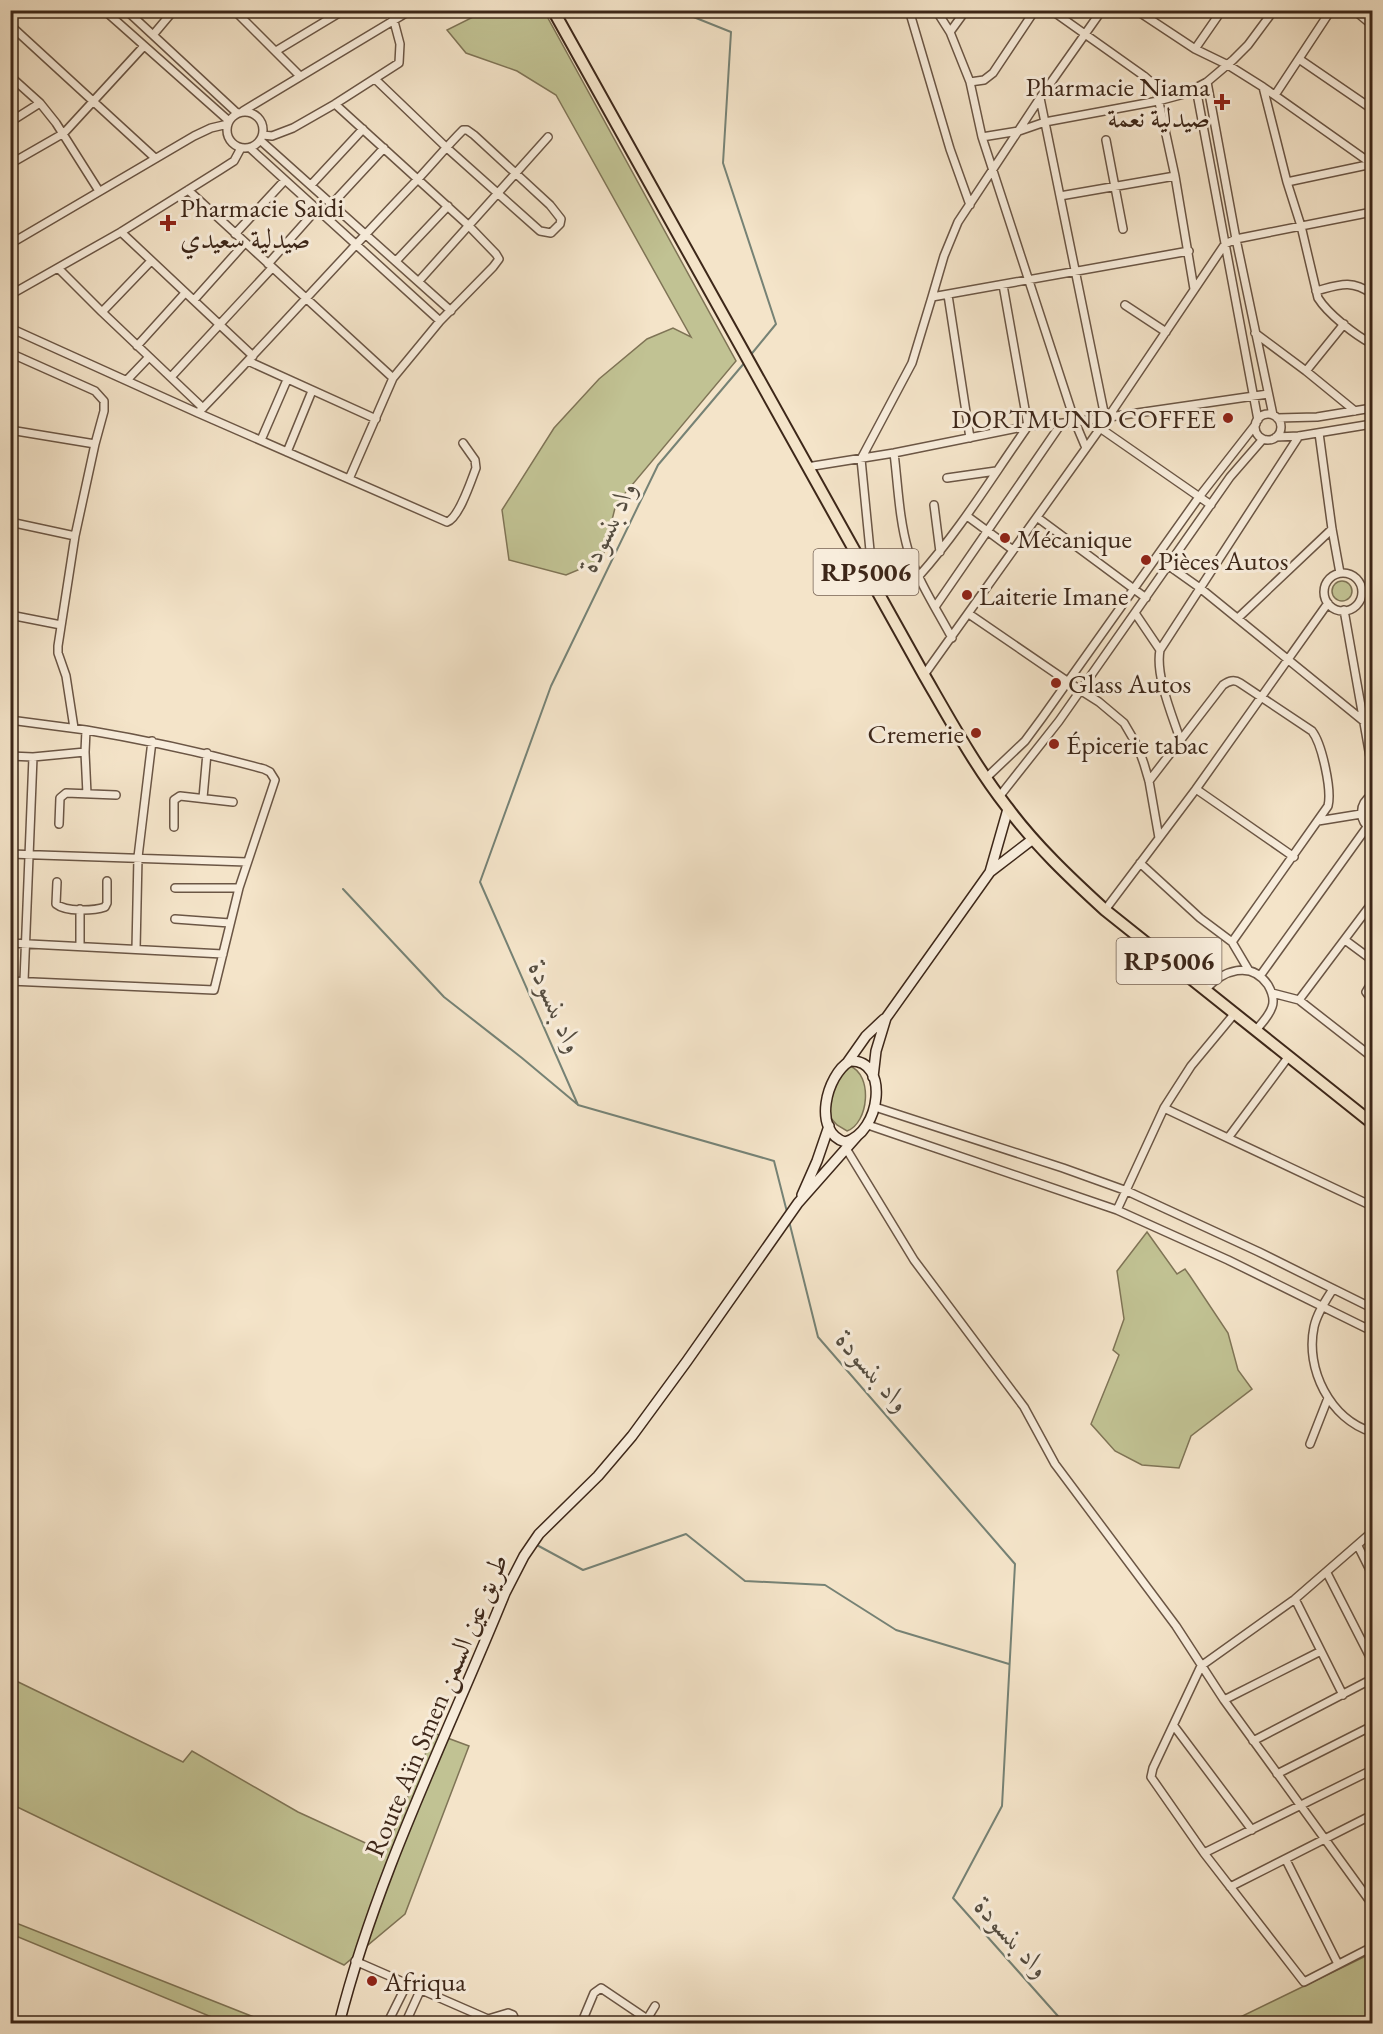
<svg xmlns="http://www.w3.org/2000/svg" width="1383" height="2034" viewBox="0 0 1383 2034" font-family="'EB Garamond',Amiri,serif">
<rect width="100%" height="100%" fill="#f4e4c9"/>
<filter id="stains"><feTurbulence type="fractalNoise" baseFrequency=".00333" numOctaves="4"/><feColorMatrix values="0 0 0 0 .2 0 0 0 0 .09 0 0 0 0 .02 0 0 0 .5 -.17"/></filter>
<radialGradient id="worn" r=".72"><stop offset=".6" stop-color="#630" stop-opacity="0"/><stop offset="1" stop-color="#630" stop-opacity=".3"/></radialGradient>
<!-- green -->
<path fill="#c1c293" stroke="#7f7456" stroke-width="1.5" d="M485,11H544L736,361L616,504L602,560L566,575L509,560L502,510L554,428L599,379L647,339L673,328L691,337L556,95L517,71L466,53L447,30Z
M1332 591a10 10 0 1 1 20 0a10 10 0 1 1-20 0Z
M850,1066C873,1075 869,1123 847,1131L837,1125L829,1116C831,1090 826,1081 850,1066Z
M1147,1232L1177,1274L1185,1269L1190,1276L1228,1333L1238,1370L1252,1389L1191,1436L1179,1468L1142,1465L1115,1451L1091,1424L1119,1355L1113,1350L1124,1319L1117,1271Z
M10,1678L183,1762L192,1751L298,1812L385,1852L434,1733L469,1746L405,1914L344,1965L11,1804Z
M10,1921H11L269,2023H226L11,1934Z
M1372,1953V2023L1237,2024L1232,2021Z"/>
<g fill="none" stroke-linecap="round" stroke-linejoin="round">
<!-- stream -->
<path stroke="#768275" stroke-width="2" d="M676,10L731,32L723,163L776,324L749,357
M746,361L658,465L551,686L480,882L578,1105L774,1161L787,1212
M343,889L444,997L522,1058L577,1104
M789,1221L818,1337L1015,1564L1002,1806L953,1898L1065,2024
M535,1544L583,1570L686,1534L745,1581L825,1585L896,1630L1009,1664"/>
<!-- street casing -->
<g stroke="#6b5645" stroke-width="10">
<path id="street" d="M104,10L229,121
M126,10L237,113
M234,10L300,76
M909,10L950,149L970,205
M936,10L950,32L970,82L982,137L1075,422L1086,448
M1051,10L1144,76L1152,83L1157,93L1175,176L1194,289
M1136,10L1195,49L1228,65L1263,87L1372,164
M1354,10L1372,25
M10,19L20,10
M10,25L155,158
M950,32L966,10
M153,35L174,10
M1195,49L1222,10
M276,51L344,10
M1299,59L1372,109
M10,76L40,103L56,123L99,191
M970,82L984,80L993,73L1035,10
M1207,82L1236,239L1273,415
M1263,87L1287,182L1301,226L1318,298C1328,314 1355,335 1372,344
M1196,88L1258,420
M1275,95L1331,10
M1040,98L1105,417
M335,104L468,225L496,254L499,259L493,267L440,321L393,378L349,479
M243,111L411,10
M227 130a18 18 0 1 1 36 0a18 18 0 1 1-36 0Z
M10,122L40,103
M263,135L272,136L293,128L335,104L399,63L400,44L391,10
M982,137L1019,131L1045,122L1158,101L1184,94L1207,82L1233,60L1248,45L1274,10
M260,140L451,311
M1106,140L1123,229
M250,148L440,321
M10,164L64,133L144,46
M1287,182L1372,164
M311,185L363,129
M188,190L393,378
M1060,196L1175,176
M332,204L384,148
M121,232L253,356
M235,234L285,180
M10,244L194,136L211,128L228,124
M396,261L448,206
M268,264L317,209
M58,268L102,312L203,408
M419,281L548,137
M1316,291C1339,285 1351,279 1372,294
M10,295L121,232L220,170L234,161L241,148
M948,295L970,438
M932,297L944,256L958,222L1040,98L1102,10
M194,300L245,243
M1125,305L1166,332
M102,312L151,261
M10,328L198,413L447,522C459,518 471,481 476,468L475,460L463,443
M1255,333L1306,371L1355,411
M137,346L185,293
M10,353L95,391L104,401V411L95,444L75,536L58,646V653L66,676L74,728
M248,361L376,419
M1306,371L1344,324
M171,377L272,268
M127,380L149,357
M198,413C272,337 343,257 417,180C432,164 447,146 463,130H467L474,135L550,205L561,219L560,224L551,233L540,231L447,148L375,79
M1255 427a13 13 0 1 1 26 0a13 13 0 1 1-26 0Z
M1277,418L1317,417L1372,408
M1100,428L1211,505
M10,430L95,444
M1319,433L1332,529L1340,573
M1276,437L1299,436L1372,424
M261,440L287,380
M287,452L312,391
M894,453C898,485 899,519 908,550C918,581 937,610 952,638
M807,467L894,453L1028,426L1075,422L1268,394
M947,478L996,471
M934,505L940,552
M967,516L1013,550
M1038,518L1146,598
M10,522L75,536
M1169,566L1200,588L1366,723
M1324 592a19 19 0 1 1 38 0a19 19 0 1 1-38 0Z
M919,576C960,530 992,477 1028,426L1003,285
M873,581L861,459L912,363L932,297L1189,251
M935,607L1061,424
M1344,610L1372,768
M1135,613L1160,650
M969,614L1080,690L1099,702L1124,723L1138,747L1144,764L1149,781L1159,838
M10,615L61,625
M1238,618L1332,529
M924,675L1109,416L1225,244L1236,239L1372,212
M10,720L86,730
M1181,742C1173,717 1155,676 1160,650L1299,436
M85,752L87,794
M10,756L33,757L85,752L86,730C146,740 205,753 264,769L270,772L275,780L239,888L214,990L10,981
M986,778L1025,741L1042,718L1199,497L1256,424
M1149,781L1223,685C1229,681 1234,679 1240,683L1312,731C1322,744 1332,790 1328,806L1232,942
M1196,789L1294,857
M1372,795C1358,804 1358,821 1372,830
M999,797L1059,721L1230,477L1263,439
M203,798L207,753
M1318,821L1361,814
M59,824L60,798L66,793L116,795
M174,827V800L180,796L233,802
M10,854L247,862
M1140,863L1200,918L1232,942L1248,969
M57,882L56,904C66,912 93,911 105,907L107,903V881
M175,888H239
M80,909V946
M1105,910L1196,789L1328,603
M175,919L230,923
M1345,940L1372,960
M10,943L223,954
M136,949L138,857L152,741
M1260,976L1367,827
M24,981L33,757
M1372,982L1366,992L1372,1000
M1205,990C1223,970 1251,960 1268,985C1272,992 1275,999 1272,1007C1269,1016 1262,1023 1256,1030
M1272,993L1299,1000L1372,1057
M1299,1000L1372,903
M875,1107L1063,1168L1127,1191L1259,1252L1372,1308
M1164,1108L1372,1206
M868,1125L1117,1210L1228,1260L1372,1331
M1228,1138L1289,1056
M847,1150L914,1260L1024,1407L1055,1464L1176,1626L1224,1700L1372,1904
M1117,1210L1164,1108L1191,1066L1235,1013
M1333,1289C1326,1300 1317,1313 1314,1327C1305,1369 1330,1419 1372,1432
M1310,1444L1328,1398
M1372,1532L1295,1599L1201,1666L1153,1768L1151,1777L1204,1853L1304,1982L1372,1947
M1358,1546L1372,1574
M1327,1573L1372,1661
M1295,1599L1343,1695
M1224,1700L1321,1651
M1174,1726L1252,1830
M1253,1741L1372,1679
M1277,1774L1372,1726
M1204,1853L1372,1770
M1286,1860L1338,1964
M1230,1887L1372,1815
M355,1961L488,2019
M489,2021L488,2019L508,2013L513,2015L517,2024
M387,2024L407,1984
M405,2024L420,1991
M581,2024L594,1993L601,1988L647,2019
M644,2024L655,2006"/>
</g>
<!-- secondary casing -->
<g stroke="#3d2719" stroke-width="12">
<path id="secondary" d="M990,872L1008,809
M850,1061C890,1059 881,1133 845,1142C812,1132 826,1075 850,1061Z
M847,1063L866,1036L884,1019
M873,1077L876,1051L886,1018L990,872L1033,839
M802,1195L817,1161L829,1126
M339,2024C377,1874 447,1736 505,1593L524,1556L539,1534L598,1476L632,1436L687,1361L798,1203L858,1135"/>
</g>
<!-- primary casing -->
<g stroke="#3d2719" stroke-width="14">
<path id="primary" d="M553,10L924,675C950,720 975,766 1007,807C1035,845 1070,878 1105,910L1372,1123"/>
</g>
<!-- street -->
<use href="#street" stroke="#f8eddc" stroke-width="7"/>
<!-- secondary -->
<use href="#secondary" stroke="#f8eddc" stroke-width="9"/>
<!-- primary -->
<use href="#primary" stroke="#f4e4c9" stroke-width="10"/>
</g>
<!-- markers -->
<g fill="#8f2418" stroke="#f8eddc" stroke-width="2">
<path d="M1219 93h6v6h6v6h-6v6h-6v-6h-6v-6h6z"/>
<path d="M165 214h6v6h6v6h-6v6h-6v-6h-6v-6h6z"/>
<circle cx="1228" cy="418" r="6"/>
<circle cx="1005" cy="538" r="6"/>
<circle cx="1146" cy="560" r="6"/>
<circle cx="967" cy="595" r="6"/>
<circle cx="1056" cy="683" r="6"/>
<circle cx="976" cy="733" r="6"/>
<circle cx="1054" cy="744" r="6"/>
<circle cx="372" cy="1981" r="6"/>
</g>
<g text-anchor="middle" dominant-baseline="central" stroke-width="6" stroke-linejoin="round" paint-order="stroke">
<!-- shield labels -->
<g fill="#f8eddc" stroke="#756254" stroke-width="1.5">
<rect x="813.5" y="549" width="105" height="46" rx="4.5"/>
<rect x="1116.5" y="938" width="105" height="46" rx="4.5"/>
</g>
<g font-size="26" font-weight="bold" fill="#3d2719">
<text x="866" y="572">RP5006</text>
<text x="1169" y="961">RP5006</text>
</g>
<!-- poi labels -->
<g font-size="27" fill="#3d2719" stroke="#f8eddc" text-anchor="start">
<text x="1210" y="86" text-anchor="end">Pharmacie Niama<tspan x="1210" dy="31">صيدلية نعمة</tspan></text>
<text x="180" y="207">Pharmacie Saidi<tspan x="180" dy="31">صيدلية سعيدي</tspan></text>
<text x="1216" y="418" text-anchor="end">DORTMUND COFFEE</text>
<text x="1017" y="538">Mécanique</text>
<text x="1158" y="560">Pièces Autos</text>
<text x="979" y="595">Laiterie Imane</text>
<text x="1068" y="683">Glass Autos</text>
<text x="964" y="733" text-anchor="end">Cremerie</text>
<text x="1066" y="744">Épicerie tabac</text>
<text x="384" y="1981">Afriqua</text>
</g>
<!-- street labels -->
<g font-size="27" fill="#3d2719" stroke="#f8eddc">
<text transform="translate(436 1705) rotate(-67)">Route Aïn Smen طريق عين السمن</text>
</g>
<!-- water labels -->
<g font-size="28" font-style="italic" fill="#554d40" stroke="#f8eddc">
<text transform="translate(607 526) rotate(-64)">واد بنسودة</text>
<text transform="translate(557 1007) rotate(66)">واد بنسودة</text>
<text transform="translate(874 1371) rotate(49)">واد بنسودة</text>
<text transform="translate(1013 1937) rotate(48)">واد بنسودة</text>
</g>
</g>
<!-- margin -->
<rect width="1383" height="2034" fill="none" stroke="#f4e4c9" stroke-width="36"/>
<rect x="12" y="12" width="1359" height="2010" fill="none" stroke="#3d2719" stroke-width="3"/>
<rect x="18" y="18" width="1347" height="1998" fill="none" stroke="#3d2719" stroke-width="1.5"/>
<rect width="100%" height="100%" filter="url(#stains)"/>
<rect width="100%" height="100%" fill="url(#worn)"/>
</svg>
